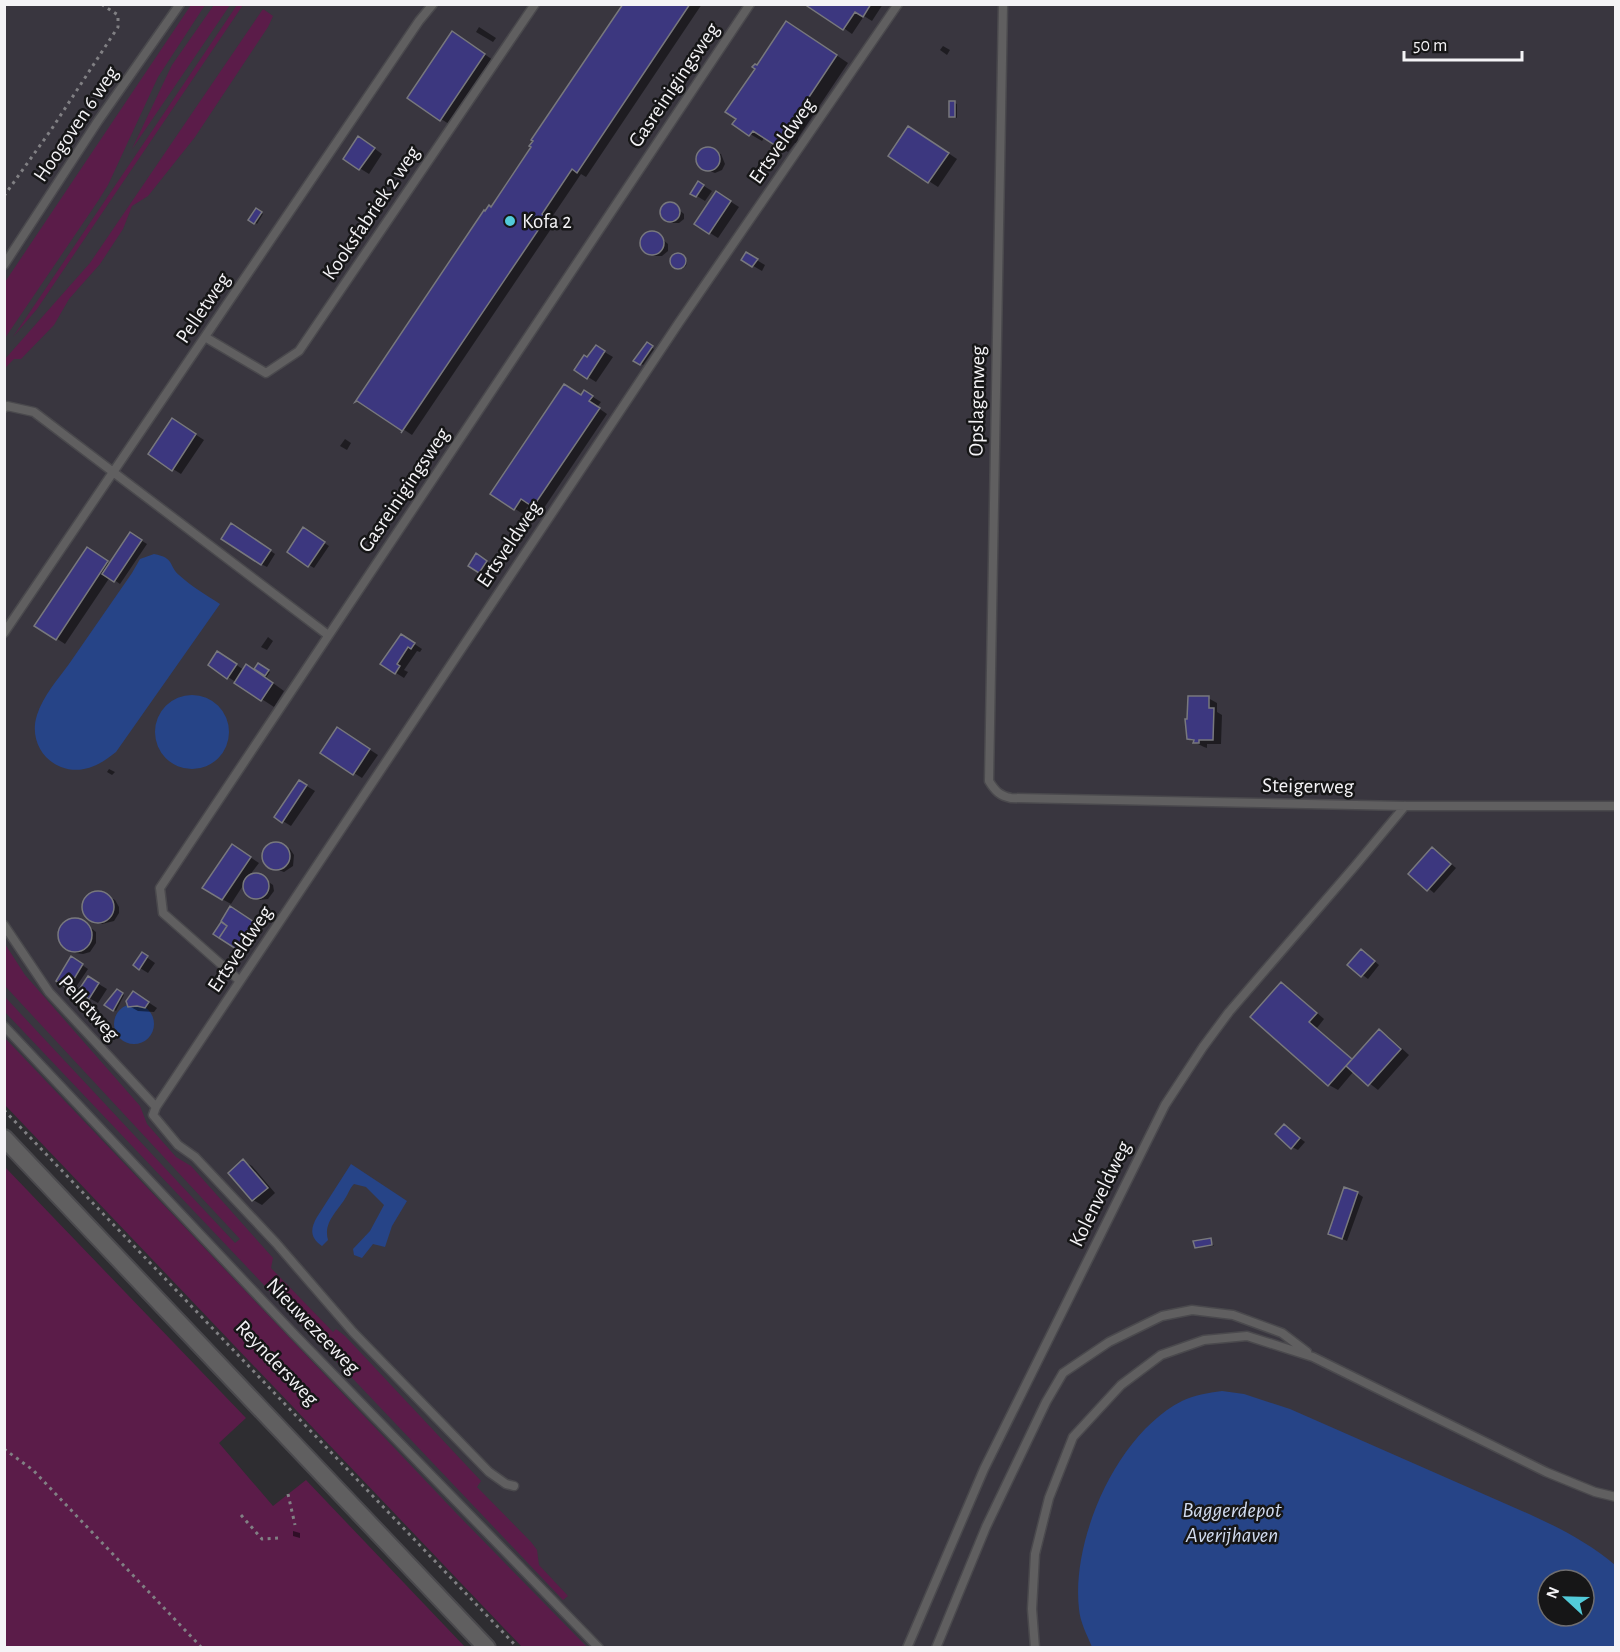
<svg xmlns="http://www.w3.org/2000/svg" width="1620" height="1652" viewBox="0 0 1620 1652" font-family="'Alegreya Sans',sans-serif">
<rect width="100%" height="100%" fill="#2e2d31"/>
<!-- built -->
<path fill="#39363f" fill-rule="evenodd" d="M5,5H1615V1647H570L5,1048ZM1548,1580H1584V1616H1548Z"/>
<!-- green -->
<path fill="#5b1c49" d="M191,5H205L158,77L108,185L98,201L5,338V282Z
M214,5H230L132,149L172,65Z
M237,5H243L37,309L13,337Z
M263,9L273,16L268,27L195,137L148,196L132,206L123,229L100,264L69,299L54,325L21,359H14L5,368V359L90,263Z
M5,944L25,975L140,1106L147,1124L176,1157L191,1166L273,1258L271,1268L333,1332L336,1329L345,1336L481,1481L477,1487L531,1542L537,1550L539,1565L568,1596L563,1600L5,1012V997L235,1243L240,1239L5,986Z
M4,1037L457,1514L587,1647H522L5,1105Z
M4,1166L246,1418L219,1443L273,1506L306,1480L465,1647H5Z"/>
<!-- water -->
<path fill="#264487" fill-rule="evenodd" d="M154,554C175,558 168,565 179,575C191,586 206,595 220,604L116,752C100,765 82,775 61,767C40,759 30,736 37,715C43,696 58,679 69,664C90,634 111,603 132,573L140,559Z
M155 732a37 37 0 1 1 74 0a37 37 0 1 1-74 0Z
M114 1024a20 20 0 1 1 40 0a20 20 0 1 1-40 0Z
M351,1164L407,1201L392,1226L385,1247L373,1244L362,1258L354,1255L353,1249L370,1231L384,1205L366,1187L354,1184C350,1188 349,1192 346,1197C338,1211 323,1222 328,1240L322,1246C310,1238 310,1229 317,1217Z
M1222,1391L1244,1394L1290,1409L1529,1514C1560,1528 1589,1543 1615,1565V1647H1092C1087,1635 1080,1622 1079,1609C1071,1539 1117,1434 1182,1401C1194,1395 1208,1393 1222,1391ZM1548,1580H1584V1616H1548Z"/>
<!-- shadow -->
<path fill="#0007" d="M624,4H702L586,177L581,174L550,220L555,223L412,435L358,399L491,208Z
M810,4H883L872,21L864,16L852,34Z
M479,27L496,38L493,42L476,32Z
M799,30L848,63L798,138L799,143H795L788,152L765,137L762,141L750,134L757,67Z
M461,38L493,60L449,124L441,119Z
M943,46L950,50L947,55L940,50Z
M955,103L957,104V118L951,116Z
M918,133L957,159L938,187L890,156Z
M367,143L382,154L369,174L345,159Z
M706,149L721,154L725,164L722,170L715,173L702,168L697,161L698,155Z
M699,183L712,191L705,201L692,193Z
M725,198L739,207L718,238L710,233Z
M667,205H673L684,214V219L679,223H672L662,215V209Z
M256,210L263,214L257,224L250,219Z
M648,233L656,234L668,244V251L662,256H655L643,247V238Z
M747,254L765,265L762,271L743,260Z
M673 262a7 7 0 1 1 14 0a7 7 0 1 1-14 0Z
M647,344L654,349L643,365L635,361Z
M596,347L613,357L596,382L588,377Z
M585,392L601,402L597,407L607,414L542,511L530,503L523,514L492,494Z
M181,425L204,440L181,474L173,469Z
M345,439L351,443L347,450L340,446Z
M237,528L275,554L267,567L261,564Z
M309,533L329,546L314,568L309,565Z
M131,534L147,544L120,584L110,577L65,644L36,625L96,554L110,564Z
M485,560L495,567L488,577L470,565Z
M268,637L273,641L267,650L261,647Z
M410,641L422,649L420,652L417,651L404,670L408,672L404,678L382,664Z
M226,658L244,670L262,675L263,673L259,665L270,672L266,678L284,691L274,707L228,677Z
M1208,698L1217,703V712L1222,715L1221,744H1207V748L1204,747L1188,739Z
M346,734L378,755L362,778L354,773Z
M109,769L115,772L112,775L107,772Z
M300,782L315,791L291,826L276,817Z
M276,843L290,849L294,855L293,866L284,872L270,867L264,858L266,848Z
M241,851L259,863L249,876L259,875L273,885L274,891L268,899L259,900L247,893L244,884L231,904L222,899Z
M1437,852L1456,868L1434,893L1410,873Z
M101,893L115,900L119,907V913L114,921L102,924L87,916L84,906L90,895Z
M239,913L262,929L245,953L215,933L223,921Z
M70,920H81L96,932V943L90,952L83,954L75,953L60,941L59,934L61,927Z
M142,954L155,963L148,973L135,965Z
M1366,954L1379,965L1368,979L1349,965Z
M72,958L88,969L74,990L58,980Z
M97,983L107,989L98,1003L89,998Z
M1281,984L1290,989L1324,1019L1317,1028L1353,1060L1379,1031L1388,1036L1409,1055L1378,1090L1354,1071L1338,1090L1329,1085L1252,1017Z
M117,991L124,995L116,1011L106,1005Z
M142,998L157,1008L154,1012L138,1011L129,1006Z
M1284,1126L1305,1142L1298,1150L1292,1147Z
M243,1161L252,1166L275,1193L262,1205L253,1200Z
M1357,1193L1363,1197L1347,1241L1330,1233Z
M1210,1240L1214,1246L1196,1247Z
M293,1531L300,1533V1538L293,1536Z"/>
<!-- building -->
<path fill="#3c377f" stroke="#78787d" stroke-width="1.5" d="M623,4H690L577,173L572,169L542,214L547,217L401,433L402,431L357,401L355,402L484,210L485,211L489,205L491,207L531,147L529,146L533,141L531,140Z
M808,4H871L863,17L855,12L843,30L807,6Z
M786,21L837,55L787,130L788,137H782L776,146L753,131L749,136L732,124L736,119L725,112L755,69L752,67L755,64L757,65Z
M452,31L485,54L440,121L407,98Z
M949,101H955V117H949Z
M908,126L949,153L928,183L888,156Z
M358,136L375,148L359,170L343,159Z
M696 159a12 12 0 1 1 24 0a12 12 0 1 1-24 0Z
M698,181L704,185L696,197L690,194Z
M716,191L731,201L709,234L694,224Z
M660 212a10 10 0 1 1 20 0a10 10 0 1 1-20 0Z
M256,208L262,212L254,224L248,220Z
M640 243a12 12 0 1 1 24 0a12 12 0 1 1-24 0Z
M746,252L758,259L752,267L741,260Z
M670 261a8 8 0 1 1 16 0a8 8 0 1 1-16 0Z
M647,342L653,346L640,365L633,361Z
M596,345L605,351L587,379L574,370L584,355L587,357Z
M564,384L581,395L584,390L593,396L589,401L600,408L533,507L521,499L514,510L490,494Z
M172,418L196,434L172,471L148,454Z
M231,523L271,550L261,565L221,539Z
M303,527L325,542L308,567L287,552Z
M130,532L142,540L114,582L102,574Z
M87,547L108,561L56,640L34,626Z
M476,553L487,561L479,573L468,566Z
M401,634L415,643L411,649L408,647L397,664L400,666L395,674L380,664Z
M217,651L237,664L227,679L208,665Z
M258,663L269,670L265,676L254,669Z
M246,664L273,683L261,701L234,683Z
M1188,696H1209V708H1214L1213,740H1199V743H1193L1194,740L1187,739L1185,719H1187Z
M337,727L370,749L353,775L320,753Z
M299,780L307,785L282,823L274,817Z
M262 856a14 14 0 1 1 28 0a14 14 0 1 1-28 0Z
M232,844L251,857L222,900L202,888Z
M1432,847L1451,864L1427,891L1408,874Z
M243 886a13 13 0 1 1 26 0a13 13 0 1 1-26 0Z
M82 907a16 16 0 1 1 32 0a16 16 0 1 1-32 0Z
M230,906L254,922L236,949L219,938L227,926L221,921Z
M58 935a17 17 0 1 1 34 0a17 17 0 1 1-34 0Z
M221,922L227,926L219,938L213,934Z
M1361,949L1375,961L1361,977L1347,965Z
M142,952L148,956L139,970L133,965Z
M71,956L83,964L68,989L56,981Z
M88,976L99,983L89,999L78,991Z
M1281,982L1317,1013L1309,1022L1352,1059L1328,1086L1250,1017Z
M117,989L123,993L113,1011L104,1005Z
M133,991L149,1002L145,1008L137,1006L128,1007L126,1001Z
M1379,1029L1401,1049L1368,1086L1346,1066Z
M1284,1124L1300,1138L1291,1149L1275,1134Z
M243,1159L268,1188L252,1201L228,1173Z
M1344,1187L1358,1192L1342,1239L1328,1234Z
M1211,1238L1212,1245L1195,1248L1193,1241Z"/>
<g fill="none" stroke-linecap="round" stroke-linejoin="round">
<!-- service casing -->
<g stroke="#4a494d" stroke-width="11">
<path id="service" d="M1003,4L989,781C995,791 1000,796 1011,798L1405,806H1616
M4,265L98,121L180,4
M205,337L266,373L299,351L535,4
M4,408L7,406L34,412L328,635
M4,633L419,21L433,4
M4,925L49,992L156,1107
M240,981L163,913L160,888L750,4
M4,1026L293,1333L599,1648
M514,1486L506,1484L489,1472L353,1332L276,1243L195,1157L178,1145L153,1115L156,1107L678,324L898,4
M907,1648L984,1469L1165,1105L1203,1047L1229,1012L1355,866L1405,806
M936,1648L986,1527L1046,1402L1063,1373L1109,1342L1162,1316L1192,1310L1233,1315L1282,1333L1307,1352
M1035,1648L1032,1609L1035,1554L1049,1498L1073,1437L1121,1385L1161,1355L1204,1340L1247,1336L1313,1357L1546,1472L1595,1492L1616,1497"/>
</g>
<!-- minor casing -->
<g stroke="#4a494d" stroke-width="20">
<path id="minor" d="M4,1138L487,1648"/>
</g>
<!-- path -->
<path stroke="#818084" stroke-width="3" stroke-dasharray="3 4.5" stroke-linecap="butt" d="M4,196L51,130L118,27V15L101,4
M4,1110L518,1648
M4,1449L33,1470L202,1648
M288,1494L295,1525
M241,1515L262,1539L278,1538"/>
<!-- service -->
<use href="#service" stroke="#605f60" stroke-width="8"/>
<!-- minor -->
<use href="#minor" stroke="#605f60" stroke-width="16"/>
</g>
<!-- markers -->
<circle fill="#52cbd9" stroke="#161617" stroke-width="2" cx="510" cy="221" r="6"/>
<g text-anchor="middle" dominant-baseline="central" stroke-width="5" stroke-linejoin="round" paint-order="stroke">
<!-- street labels -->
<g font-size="21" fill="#f4f3f6" stroke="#161617">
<text transform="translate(674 85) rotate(-56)">Gasreinigingsweg</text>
<text transform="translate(76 124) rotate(-56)">Hoogoven 6 weg</text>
<text transform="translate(782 141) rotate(-55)">Ertsveldweg</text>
<text transform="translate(371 213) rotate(-56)">Kooksfabriek 2 weg</text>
<text transform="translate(203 308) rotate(-56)">Pelletweg</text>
<text transform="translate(977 401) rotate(-89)">Opslagenweg</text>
<text transform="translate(404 490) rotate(-56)">Gasreinigingsweg</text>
<text transform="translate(509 544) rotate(-56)">Ertsveldweg</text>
<text transform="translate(1308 786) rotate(1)">Steigerweg</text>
<text transform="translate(240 949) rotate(-56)">Ertsveldweg</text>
<text transform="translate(89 1008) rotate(48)">Pelletweg</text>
<text transform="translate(1100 1194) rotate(-64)">Kolenveldweg</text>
<text transform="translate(313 1326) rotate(46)">Nieuwezeeweg</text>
<text transform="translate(277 1363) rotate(46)">Reyndersweg</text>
</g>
<!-- poi labels -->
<g font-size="21" fill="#f4f3f6" stroke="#161617" text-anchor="start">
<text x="522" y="221">Kofa 2</text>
</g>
<!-- water labels -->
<g font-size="22" font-style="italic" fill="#d2dcf0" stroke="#161617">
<text x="1232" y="1510">Baggerdepot<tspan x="1232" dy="25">Averijhaven</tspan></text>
</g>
</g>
<!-- border -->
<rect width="1620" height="1652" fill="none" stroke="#f4f3f6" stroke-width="12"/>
<!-- north arrow -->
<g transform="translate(1566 1598) rotate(292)"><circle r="28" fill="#161617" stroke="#6f6e70" stroke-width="1.5"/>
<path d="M0-4.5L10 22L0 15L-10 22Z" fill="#52cbd9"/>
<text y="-9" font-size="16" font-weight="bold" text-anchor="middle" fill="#f4f3f6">N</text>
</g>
<!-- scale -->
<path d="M1404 51v9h118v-9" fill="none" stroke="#f4f3f6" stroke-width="3"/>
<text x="1413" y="51" font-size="18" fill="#f4f3f6" stroke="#161617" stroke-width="4.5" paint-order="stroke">50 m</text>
</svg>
